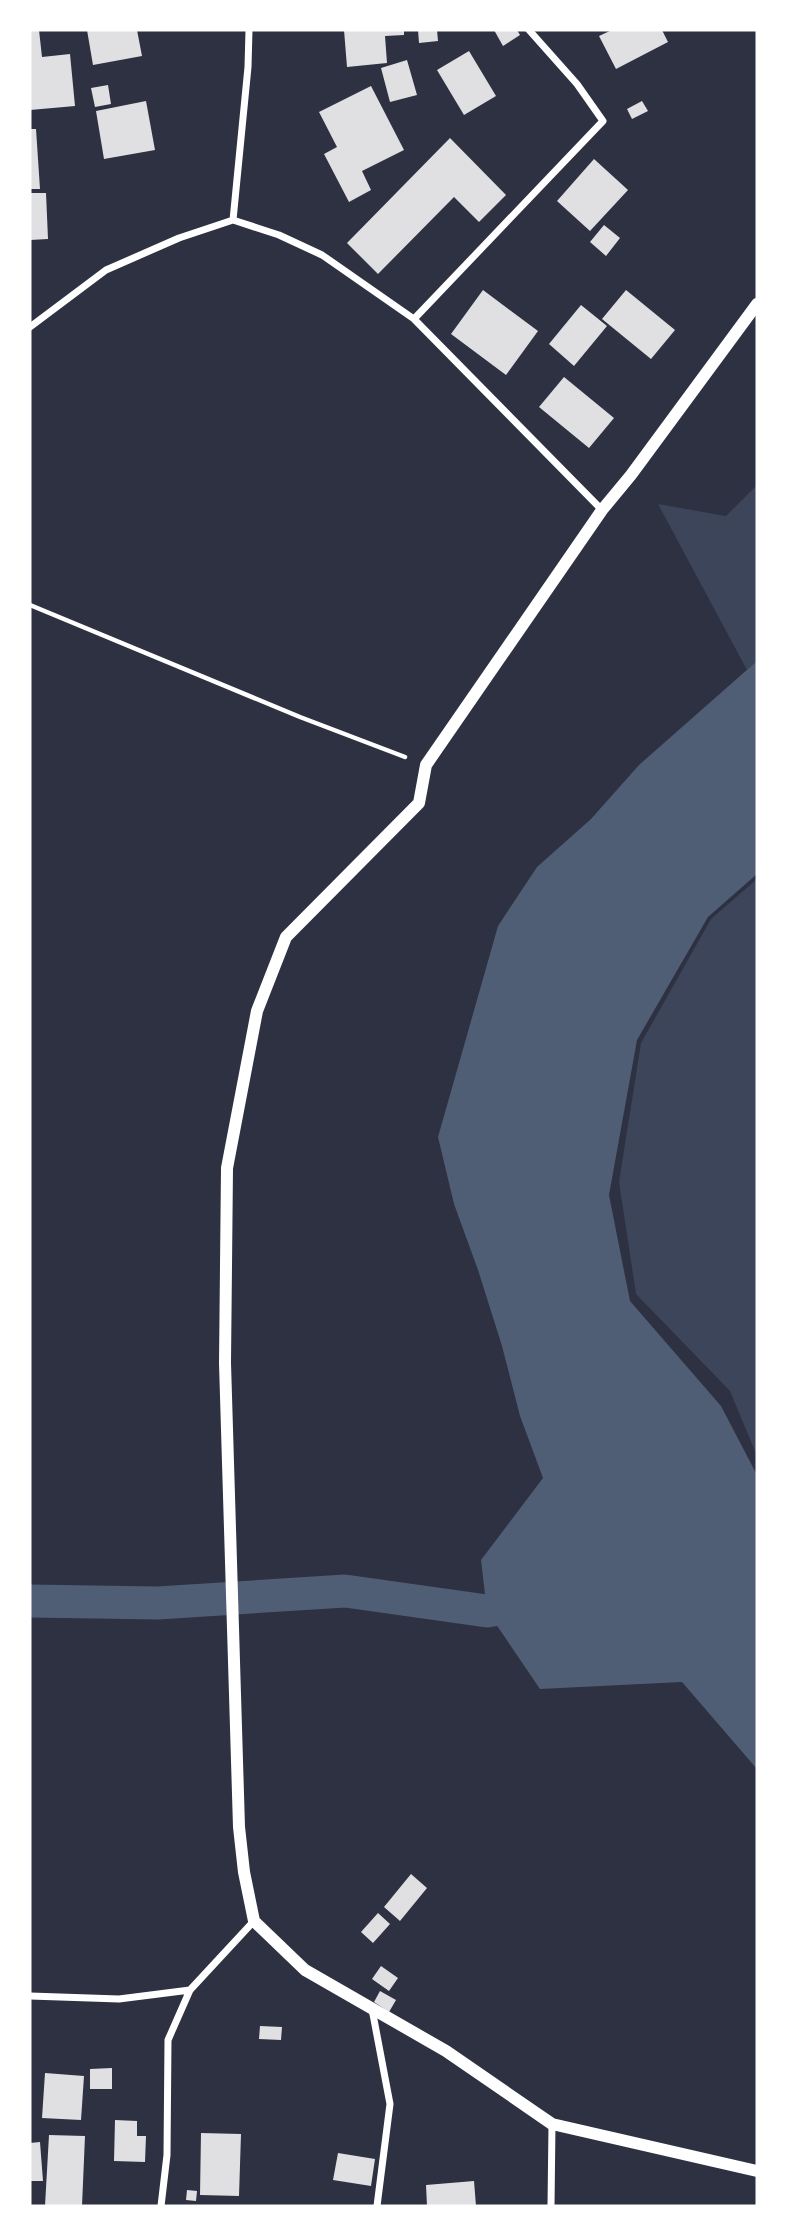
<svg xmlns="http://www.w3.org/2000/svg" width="787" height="2236" viewBox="0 0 787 2236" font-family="Commissioner,sans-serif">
<rect width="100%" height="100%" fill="#2d3142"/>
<!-- green -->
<path fill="#3c4559" d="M757,485V661L747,670L658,504L726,516Z
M757,879V1456L730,1391L636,1294L619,1182L641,1043L711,919Z"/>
<!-- water -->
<path fill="#4f5d75" d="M757,661V874L708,917L637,1040L609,1195L630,1301L721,1406L757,1475V1769L682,1682L540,1689L487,1611L481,1560L543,1478L520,1416L502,1346L478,1270L454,1204L438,1137L498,926L537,867L591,819L639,765Z"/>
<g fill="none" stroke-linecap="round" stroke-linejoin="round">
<!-- canal -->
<path stroke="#4f5d75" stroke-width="33" d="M30,1601L158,1603L345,1591L487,1611L532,1604"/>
</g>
<!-- building -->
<path fill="#e0e0e3" d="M30,30H39L42,57L70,54L75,106L30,110Z
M87,30H137L142,56L93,65Z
M344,30H404V35L385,36L387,63L347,67Z
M418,30H437L438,41L419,43Z
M494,30H517L520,35L503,46Z
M612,30H662L668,42L616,69L599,36Z
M469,51L496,96L464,115L437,70Z
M407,60L417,95L390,102L381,68Z
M108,85L111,104L95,107L91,88Z
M371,86L404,150L362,171L371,190L349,202L324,154L337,147L319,112Z
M146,101L155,150L104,159L96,111Z
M642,101L648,111L632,119L627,109Z
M30,129H36L40,189H30Z
M450,138L506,195L479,222L454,197L378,274L347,243Z
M594,159L628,190L590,231L557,201Z
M30,193H46L48,239L30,240Z
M604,225L620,238L606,256L590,242Z
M483,290L538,331L506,375L451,334Z
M626,290L675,330L651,359L602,319Z
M581,305L607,326L574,366L549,344Z
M564,377L614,418L589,448L539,407Z
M411,1874L427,1888L400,1921L384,1907Z
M378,1913L390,1924L373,1943L361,1932Z
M381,1966L398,1978L389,1991L372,1979Z
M380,1991L396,2000L389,2012L374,2002Z
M260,2026L282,2027L281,2040L259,2039Z
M112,2068V2089H90V2069Z
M45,2073L84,2076L81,2120L42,2118Z
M115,2120L137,2121V2136H146L145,2162L114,2161Z
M201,2133L241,2134L239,2196L200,2195Z
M49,2135L85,2136L82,2206H45Z
M40,2142L43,2181H30V2143Z
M338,2153L375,2159L371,2186L333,2180Z
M474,2181L476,2206H427L426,2185Z
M187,2190L197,2191L196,2201L186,2200Z"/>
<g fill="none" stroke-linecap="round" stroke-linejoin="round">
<!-- path -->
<path stroke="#fff" stroke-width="4.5" d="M30,605L300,717L405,757"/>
<!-- minor -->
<path stroke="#fff" stroke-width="7" d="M233,220L279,235L322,255L414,319L602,510
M414,319L603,121L577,84L529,30
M30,327L106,270L179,238L233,220L248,67L249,30
M30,1996L119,1999L190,1990
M372,2009L390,2104L377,2206
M161,2206L167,2155L168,2040L190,1990L254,1921
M551,2206L552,2124"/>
<!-- tertiary -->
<path stroke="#fff" stroke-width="12" d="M757,304L631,475L602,510L426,765L419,803L286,937L257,1011L227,1168L225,1363L239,1827L244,1872L254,1921L305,1970L446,2051L552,2124L757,2171"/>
</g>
<!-- border -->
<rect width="787" height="2236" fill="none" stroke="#ffffff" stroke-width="63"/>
</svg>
